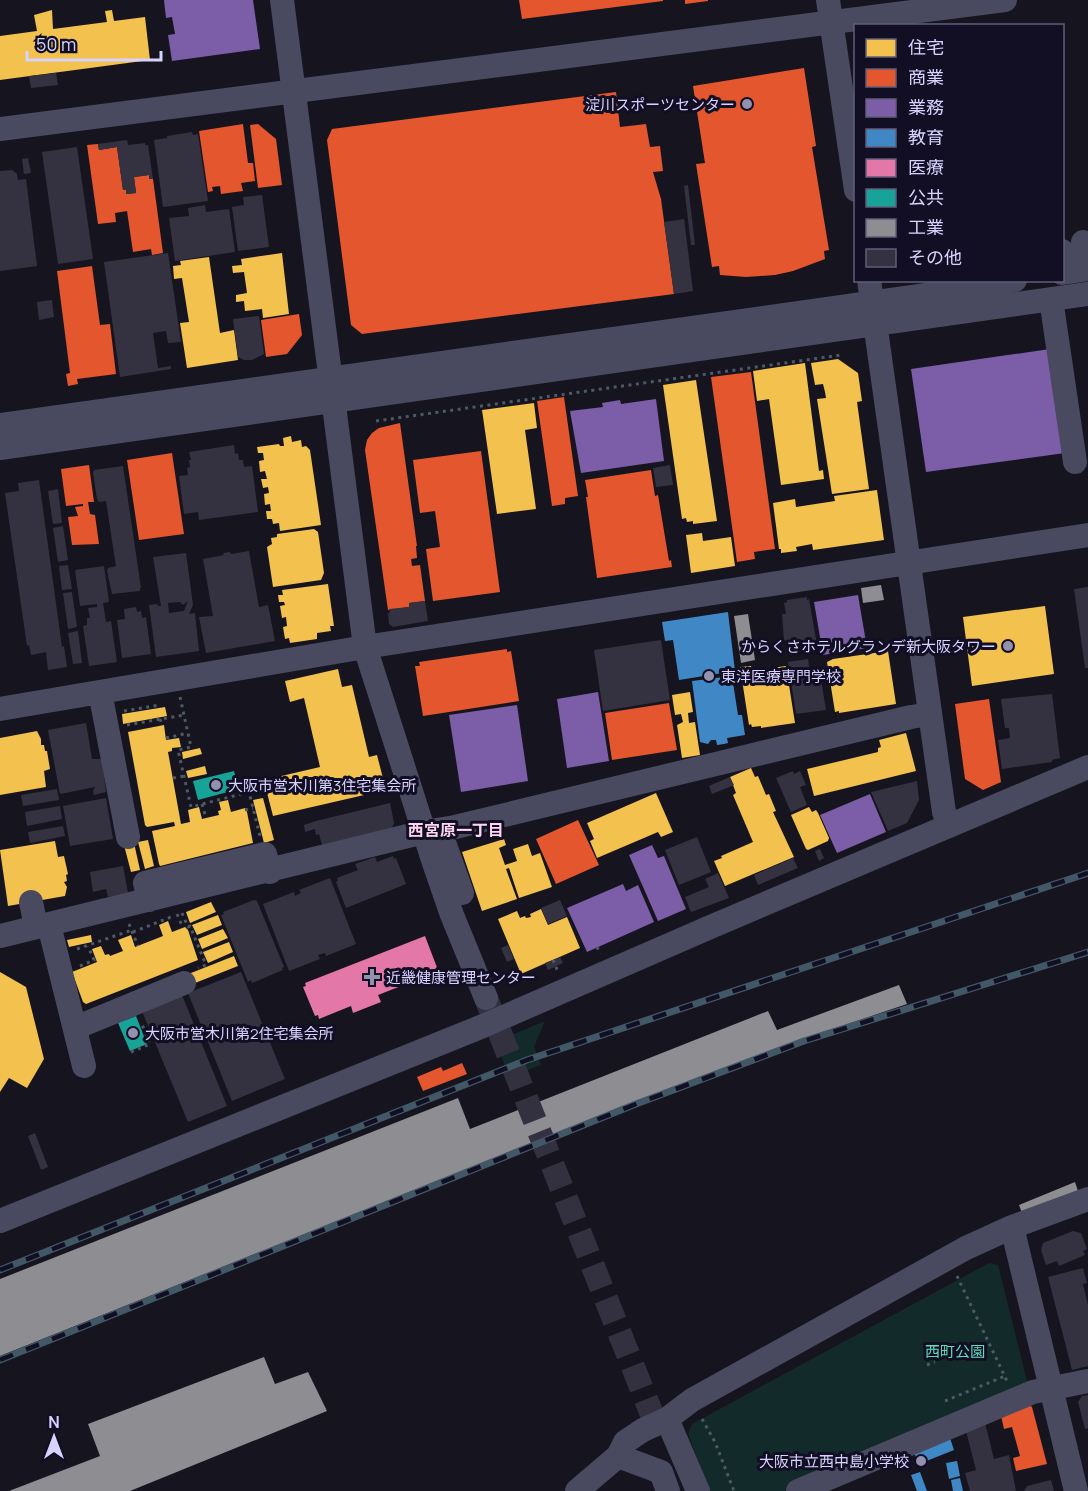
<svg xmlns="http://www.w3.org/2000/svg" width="1088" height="1491" viewBox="0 0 1088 1491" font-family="Manrope,'Noto Sans JP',sans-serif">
<rect width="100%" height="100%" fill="#16141f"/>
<!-- green -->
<path fill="#132a2a" d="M545,1021L534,1047L541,1065L509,1077L500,1052L507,1037Z
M989,1263L998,1265L1027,1381L1025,1389L784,1491H710L688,1434L692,1424Z"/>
<!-- homes -->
<path fill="#f2c14e" d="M52,10L53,29L107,22L105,11L112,10L114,21L145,17L150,60L0,80V36L37,31L34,15Z
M282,253L289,314L263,318L262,309L245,311L244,301L236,302V295L247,293L244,272L233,273L232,266L242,265L241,259Z
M209,257L220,333L234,330L238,360L187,368L180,323L189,322L182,278L174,279L173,266L181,265L180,261Z
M838,359L858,373L862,401L857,402L869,489L832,494L817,399L826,398L825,392L823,384L815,385L811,363Z
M805,363L819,471L823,470L824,479L781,485L769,399L757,401L753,371Z
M696,380L717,521L693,524V521L687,522L686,518L682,519L663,385Z
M534,403L537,428L525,430L536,509L497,514L482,410Z
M291,436L292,442L301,440L302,447L306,446L310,450L321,525L280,531L279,523L273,524L272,519H267L266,511H271L270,504L265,505L264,494L269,493L268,487L263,488L261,479H267L265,471L260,472L259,461L264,460L263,453H258L257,447L279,444L280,446H284L283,438Z
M877,490L884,540L813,550L812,544L796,547L797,551L781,553V549H779L773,503L795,499L796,507L835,501L834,496Z
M314,529L318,532L324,573L321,580L273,587L267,547L272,544L271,538L277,537V534Z
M702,533L703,541L731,537L735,566L691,573L686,535Z
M328,584L334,626H330L331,631L317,633V639L290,643L289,638L285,639L283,627L287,626L286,617L282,618L280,606L285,605L284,602H279L278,595H283L282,590Z
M1045,606L1054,674L972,686L963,617Z
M888,651L896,704L839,713V711L835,712L827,662L833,659Z
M751,666L752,671L786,666L795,723L761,728V726L752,727L751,724L749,725L740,667Z
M338,669L342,687L352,685L369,757L377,755L386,790L273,816L265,785L272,783L271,779L277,777L320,767L304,698L290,702L285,681Z
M690,692L693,712L688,713L689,723L695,722L700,755L682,758L677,725L683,722L681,714L675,715L672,695Z
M165,707L167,716L123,724L122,714Z
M164,725L166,740L179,738L181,747L172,748V751L168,752L181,824L190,822L188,810L199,807L202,819L206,818L219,815L218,811L221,810L219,802L228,800L231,812L245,808L247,812L253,843L160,866L159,864L152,831L175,826L174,822L147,827L145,825L128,732Z
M37,731L41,739V745H44L45,751H47L50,769L44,771L46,787L0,795V738Z
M906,733L916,771L814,796L807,769L878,752V748L881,747L879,740Z
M200,748L202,754L183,759L182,752Z
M205,766L207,774L188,778L186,771Z
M751,768L755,777L758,776L766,795L769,794L776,811L773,812L794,857L725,886L714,861L722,858L721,856L753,842L733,795L736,793L730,777Z
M656,793L673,832L661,837L658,832L597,858L590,841L594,839L587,823Z
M263,798L274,840L264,843L253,800Z
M809,807L812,812L816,810L818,813L829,838L828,841L808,850L806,849L791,815Z
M504,839L506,845L499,848L505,865L517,861L513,849L528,844L532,856L540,853L552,887L519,898L509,868L506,869L517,899L482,911L462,852Z
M148,840L154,866L145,869L138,842Z
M55,841L58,857L64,856L68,874L66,875L67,881L64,882L67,887L65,896L8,906L0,850Z
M134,843L140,870L131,872L124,845Z
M211,902L216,912L190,923L186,912Z
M541,909L548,925L567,917L580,948L521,974L498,919L517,911L520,918L525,916L526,918L531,917L530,914Z
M218,915L222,925L197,935L192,925Z
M168,921L172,932L185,927L188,930L198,960L86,1004L83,1002L72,972L97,962L92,949L101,946L105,955L109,954L110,956L123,951L118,940L131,935L135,947L163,936L159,925Z
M223,929L228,938L202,949L198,939Z
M91,935L92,942L69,947L67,940Z
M229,942L233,952L208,963L203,952Z
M234,956L238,966L190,985L186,975Z
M0,972L26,987L44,1059L27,1088L9,1078L0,1092Z"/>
<!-- shops -->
<path fill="#e4572e" d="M519,0H663V1L522,19Z
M685,0H708V1L685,4Z
M804,68L816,146L812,147L829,250L824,251L825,259L793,271L775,275L746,277L720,275L719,266L712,267L696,164L705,163L693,86Z
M616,92L620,127L646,124L650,147L660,146L663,171L653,172L661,199L674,294L362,334L351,325L327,140L332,129Z
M243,124L248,163H253L255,181L241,183L243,191L221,194L220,186L212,187L213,191L208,192L199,131Z
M258,124L276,139L282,185L258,188L250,125Z
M98,144L99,150L117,147L123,190H126V194L136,193L134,177L149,175V179H153L163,253L152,255L151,249L133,252L127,211L115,213L116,222L98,224L87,145Z
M92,266L100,325L110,324L116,374L77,379L78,384L68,386L66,374L70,373L57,271Z
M299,314L302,335L287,354L266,357L261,320Z
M751,372L775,549L754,552L755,559L737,562L711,377Z
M564,397L578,496L565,498V504L552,506L537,401Z
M400,423L417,546H416L417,558L411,559L412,566L420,565L425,601L409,603V607L388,610L365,450L367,440L372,433L379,428Z
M481,451L500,592L433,601L426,549L440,547L435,511L420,513L413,460Z
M172,453L184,534L139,540L127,460Z
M89,465L94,502H88L90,514L95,515L99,544L72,545L68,517L78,516L75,507L83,506V504L66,506L61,469Z
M651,470L655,496L658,495L669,561L671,560L672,567L597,578L586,497H588L585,480Z
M507,649V652L511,651L519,701L423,716L415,666H420L419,662Z
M989,699L1001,782L983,790L965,779L955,704Z
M669,703L677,750L612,760L605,713Z
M578,820L599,865L556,884L536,839Z
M462,1063L467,1074L423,1091L417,1077L441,1067L443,1071Z
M1029,1405L1032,1407L1047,1464L1016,1471L1013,1458L1020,1456L1012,1427L1004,1429L1001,1416Z"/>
<!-- offices -->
<path fill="#7b5ea7" d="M164,0H253L260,49L172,61L168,35L175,34L172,17L166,18Z
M1050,349L1065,453L926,472L911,369Z
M656,399L664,461L581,473L570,411L603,407L602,403L620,400L621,404Z
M858,595L867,648L823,655L814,602Z
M598,692L609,761L567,768L557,699Z
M517,705L528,781L461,792L449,715Z
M870,794L886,832L837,853L820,815Z
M652,845L658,858L664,856L686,909L658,921L629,855Z
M623,884L626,891L638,885L654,922L587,952L567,908Z"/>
<!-- schools -->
<path fill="#3f88c5" d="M728,612L735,671L679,680L673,640L665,641L662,622Z
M732,676L738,715H742L745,735L727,738L728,743L724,744L717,745L716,740H711L708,744L700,742L692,681Z
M950,1438L954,1450L919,1464L914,1453Z
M957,1461L960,1476L949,1479L946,1463Z
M920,1472L927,1491H917L911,1475Z
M960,1478L963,1491H953L951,1480Z"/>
<!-- health -->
<path fill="#e377a8" d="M425,936L441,978L427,984L424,977L378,995L381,1002L353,1013L351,1006L319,1019L318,1015L315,1016L303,987L306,986L305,983Z"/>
<!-- public -->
<path fill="#17a398" d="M234,771L239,789L198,800L193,781Z
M136,1016L147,1044L130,1051L118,1023Z"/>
<!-- industry -->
<path fill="#8d8d92" d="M881,585L884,600L863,603L861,588Z
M748,614L755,660L741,663L734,616Z
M899,985L907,1004L783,1046L615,1110L0,1356V1279L458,1098L470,1129L768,1011L777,1030Z
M1075,1182L1078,1191L1022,1213L1019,1205Z
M264,1357L275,1384L308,1372L327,1411L130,1491H9L100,1456L88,1424Z"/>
<!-- building -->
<path fill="#343241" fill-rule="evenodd" d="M56,73L58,85L31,88L29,76Z
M192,132L193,135L198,134L208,201L163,207L154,140L167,138V136Z
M127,140L128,145L145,143V145H148L153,179H149V175L134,177L136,193L126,194V190H123L117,147L99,150L98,144Z
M77,147L93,259L58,264L42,152Z
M28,158L31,173L24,174L22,159Z
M12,170L17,174L18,180L26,179L37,266L0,271V171Z
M688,185L695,245H691L684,186Z
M262,195L269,247L238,251L232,207L244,205L243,197Z
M205,205L206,212L229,209L235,252L175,261L169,218L189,216L188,208Z
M684,219L693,291L674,294L664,222Z
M168,253L181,342L168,343L166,331L153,333L158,368L171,366V369L120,377L104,262Z
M52,300L54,317L39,320L37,302Z
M259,316L264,354L252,360H244L238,357L233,319Z
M234,445L235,454L238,453L239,460H243L244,467L252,466L258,512L199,520L198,512L184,514L179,476L188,475L187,468L190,467L189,460H191L189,452Z
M670,465L673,485L656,487L653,468Z
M123,466L141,588H140V591L112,594L107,571L108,568L116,566L115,560L106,501L99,502L97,499L93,473L94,470Z
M39,480L62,647L64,646L67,667L48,670L46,652L31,655L29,645L27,646L5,493L19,491L18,483Z
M58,489L62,523L53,524L48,491Z
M63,526L68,560L58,562L53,528Z
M249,551L259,607L268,605L275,641L206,653L199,617L213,616L203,559L224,555L223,553L230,552L231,554Z
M186,553L193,605L189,614L195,613L199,651L156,657L149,605L157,604L158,606H161L153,557ZM188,601L184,611L169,613L168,603L180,602L183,605Z
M68,565L72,589L62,590L59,566Z
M104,566L109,602L103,603L106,622L111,621L117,662L89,666L83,626L87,625V618H90L88,608L97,607V604L80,606L75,570Z
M1088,587V668H1085L1074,589Z
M72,592L77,627L68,629L63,593Z
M807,597V600L809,599L817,645L810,646V650L800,652L799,648L792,649L790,640L784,641L782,614H786L784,603L787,602V600Z
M425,601L428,621L393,627L389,624L388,613H390L389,609L409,607V603Z
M136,607L137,612L141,611L142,618L146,617L151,654L122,658L117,620L125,619L124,609Z
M78,631L82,663L73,664L68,633Z
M661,640L670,700L603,711L594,650Z
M808,659L811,681L821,680L826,710L796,714L788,662Z
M1052,694L1060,758L1052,760V762L1002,769L998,740L1010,738L1009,728H1005L1001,699Z
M86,723L92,759H102L106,792L94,795L93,791L95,787L60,794L48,730Z
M793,771L794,774L800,771L806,785L800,787L807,805L791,812L776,778Z
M730,777L734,785L712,794L709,786Z
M917,781L919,800L907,823L888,831L871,792Z
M57,789L59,800L23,806L21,795Z
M106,798L113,839L70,846L63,806Z
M390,803L394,823L392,828L322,845L319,834L316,835L315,829L305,832L304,825L316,821Z
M60,806L62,819L27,826L25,812Z
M63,826L65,836L30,843L28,832Z
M697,837L711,872L679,885L665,850Z
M820,849L824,858L819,861L815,851Z
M393,856L394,859L396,858L406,884L346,908L336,882L338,881L337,878L358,870L355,864L375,857L377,862Z
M793,858L798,868L758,885L754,875Z
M123,866L128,893L108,897L106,889L93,892L90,872Z
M718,873L729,898L691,912L685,897L709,887L705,879Z
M330,878L356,944L326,956L325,953L318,955L320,959L289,971L263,904L294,892L295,896L301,893L299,890Z
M254,900L257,901L284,967L282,968L283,970L252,983L251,980L248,982L221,915L224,914L223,912Z
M560,900L567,916L548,924L541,908Z
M508,945L514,959L507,962L501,948Z
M560,957L563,963L548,970L545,963Z
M241,972L285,1079L232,1101L188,993Z
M182,995L227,1106L188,1122L142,1011Z
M35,1133L48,1167L41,1170L28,1136Z
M1073,1231L1081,1233L1087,1249L1083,1251L1085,1255L1059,1266L1057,1261L1046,1265L1041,1250L1043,1243Z
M1083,1268L1087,1283L1083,1284L1088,1305V1366L1072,1370L1048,1277Z
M1088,1395V1428L1085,1429L1078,1402L1082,1396Z
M985,1423L994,1459L1009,1455L1016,1491H970L965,1473L976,1470L966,1431Z
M1051,1480L1054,1491H1024L1027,1486Z"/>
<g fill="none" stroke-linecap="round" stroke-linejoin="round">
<!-- minor-tunnel -->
<path stroke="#333140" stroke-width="24" stroke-dasharray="24 12" stroke-linecap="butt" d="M486,998L659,1432"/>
<!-- path -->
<path stroke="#4c5a66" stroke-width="3" stroke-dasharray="3 4.5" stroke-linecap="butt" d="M376,421L841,355
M180,697L191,747L178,750L191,807L249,792L260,836
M124,711L159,705
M160,719L162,725
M127,725L184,715
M166,738L188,733
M173,778L184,776
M202,804L206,818
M245,810L253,808
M182,913L188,927L190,926L206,965L198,968
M177,914L183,928
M129,924L138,946
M133,932L171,917
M597,947L600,954
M77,949L132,930
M553,960L558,972
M80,966L94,960L88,946
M131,1052L150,1044L141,1022
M957,1276L1007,1381
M927,1365L935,1362
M945,1401L1005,1376
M702,1419L715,1442L734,1491"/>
<!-- minor -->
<path stroke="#494960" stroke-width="24" d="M282,0L365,647L433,860L452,915L486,998
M828,0L856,190
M0,129L1005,0
M1083,242L1087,269
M1062,251L1066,272
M1062,273L1088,269
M869,280L944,812L949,826
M1051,299L1075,462
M0,425L912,297L1015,280
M0,448L1088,294
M100,692L128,837
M0,709L365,647L1088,535
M426,834L445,845L462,893
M149,900L145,883L265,854L270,872
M31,902L36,927
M49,925L84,1066
M0,936L424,832L455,827L911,717L930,714
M75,1028L184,983
M0,1221L483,1026L715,925L1088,767
M1012,1227L1076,1491
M667,1419L698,1491
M618,1456L661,1472L668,1491
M577,1491L618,1456L625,1442L643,1430L667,1419L692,1400L966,1248L1012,1227L1088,1199
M798,1491L1033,1392L1088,1381"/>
<!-- rail casing -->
<g stroke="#425867" stroke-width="7">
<path id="rail" d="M0,1270L527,1060L1088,873
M0,1360L636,1104L804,1041L1088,952"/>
</g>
<!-- rail -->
<use href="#rail" stroke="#120f24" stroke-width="4.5" stroke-dasharray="14" stroke-linecap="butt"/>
</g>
<!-- markers -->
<g fill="#9390b0" stroke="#120f24" stroke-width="2">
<circle cx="747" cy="104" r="6"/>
<circle cx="1008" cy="646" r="6"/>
<circle cx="709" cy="676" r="6"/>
<circle cx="216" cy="785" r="6"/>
<path d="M369 968h6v6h6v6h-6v6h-6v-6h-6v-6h6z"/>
<circle cx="133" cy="1033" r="6"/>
<circle cx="921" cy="1461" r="6"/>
</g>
<g text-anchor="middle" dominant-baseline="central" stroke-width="6" stroke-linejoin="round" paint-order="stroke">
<!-- poi labels -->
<g font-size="15" fill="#d7d3fe" stroke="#120f24" text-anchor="start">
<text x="735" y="104" text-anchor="end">淀川スポーツセンター</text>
<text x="996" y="646" text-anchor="end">からくさホテルグランデ新大阪タワー</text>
<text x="721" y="676">東洋医療専門学校</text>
<text x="228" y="785">大阪市営木川第3住宅集会所</text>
<text x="386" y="977">近畿健康管理センター</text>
<text x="145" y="1033">大阪市営木川第2住宅集会所</text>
<text x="909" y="1461" text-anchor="end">大阪市立西中島小学校</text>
</g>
<!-- park labels -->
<g font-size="15" fill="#61dcba" stroke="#120f24">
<text x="955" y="1351">西町公園</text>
</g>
<!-- neighbourhood labels -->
<g font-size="16" font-weight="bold" fill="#fed5f0" stroke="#120f24">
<text x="456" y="830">西宮原一丁目</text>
</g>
</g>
<!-- legend -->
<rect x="854" y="24" width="210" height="258" fill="#120f24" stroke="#615d7b" stroke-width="1.5"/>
<rect x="866" y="39" width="30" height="18" fill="#f2c14e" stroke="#615d7b" stroke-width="1.5"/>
<text x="908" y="54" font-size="18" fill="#d7d3fe">住宅</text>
<rect x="866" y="69" width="30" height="18" fill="#e4572e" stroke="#615d7b" stroke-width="1.5"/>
<text x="908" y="84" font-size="18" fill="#d7d3fe">商業</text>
<rect x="866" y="99" width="30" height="18" fill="#7b5ea7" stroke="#615d7b" stroke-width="1.5"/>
<text x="908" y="114" font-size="18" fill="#d7d3fe">業務</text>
<rect x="866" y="129" width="30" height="18" fill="#3f88c5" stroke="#615d7b" stroke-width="1.5"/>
<text x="908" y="144" font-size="18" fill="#d7d3fe">教育</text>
<rect x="866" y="159" width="30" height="18" fill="#e377a8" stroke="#615d7b" stroke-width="1.5"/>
<text x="908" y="174" font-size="18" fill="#d7d3fe">医療</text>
<rect x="866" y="189" width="30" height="18" fill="#17a398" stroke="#615d7b" stroke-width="1.5"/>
<text x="908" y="204" font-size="18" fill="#d7d3fe">公共</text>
<rect x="866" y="219" width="30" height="18" fill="#8d8d92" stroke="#615d7b" stroke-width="1.5"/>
<text x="908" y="234" font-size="18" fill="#d7d3fe">工業</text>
<rect x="866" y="249" width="30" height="18" fill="#343241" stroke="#615d7b" stroke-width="1.5"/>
<text x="908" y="264" font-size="18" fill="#d7d3fe">その他</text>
<!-- north arrow -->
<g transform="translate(54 1437)" stroke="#120f24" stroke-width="4.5" paint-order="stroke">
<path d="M0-4.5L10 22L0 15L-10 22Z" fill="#d7d3fe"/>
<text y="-9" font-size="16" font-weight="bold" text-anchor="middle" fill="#d7d3fe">N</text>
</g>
<!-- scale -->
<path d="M27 51v9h134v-9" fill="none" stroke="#d7d3fe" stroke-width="3"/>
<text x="36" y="51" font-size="18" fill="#d7d3fe" stroke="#120f24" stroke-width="4.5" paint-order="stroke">50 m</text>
</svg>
